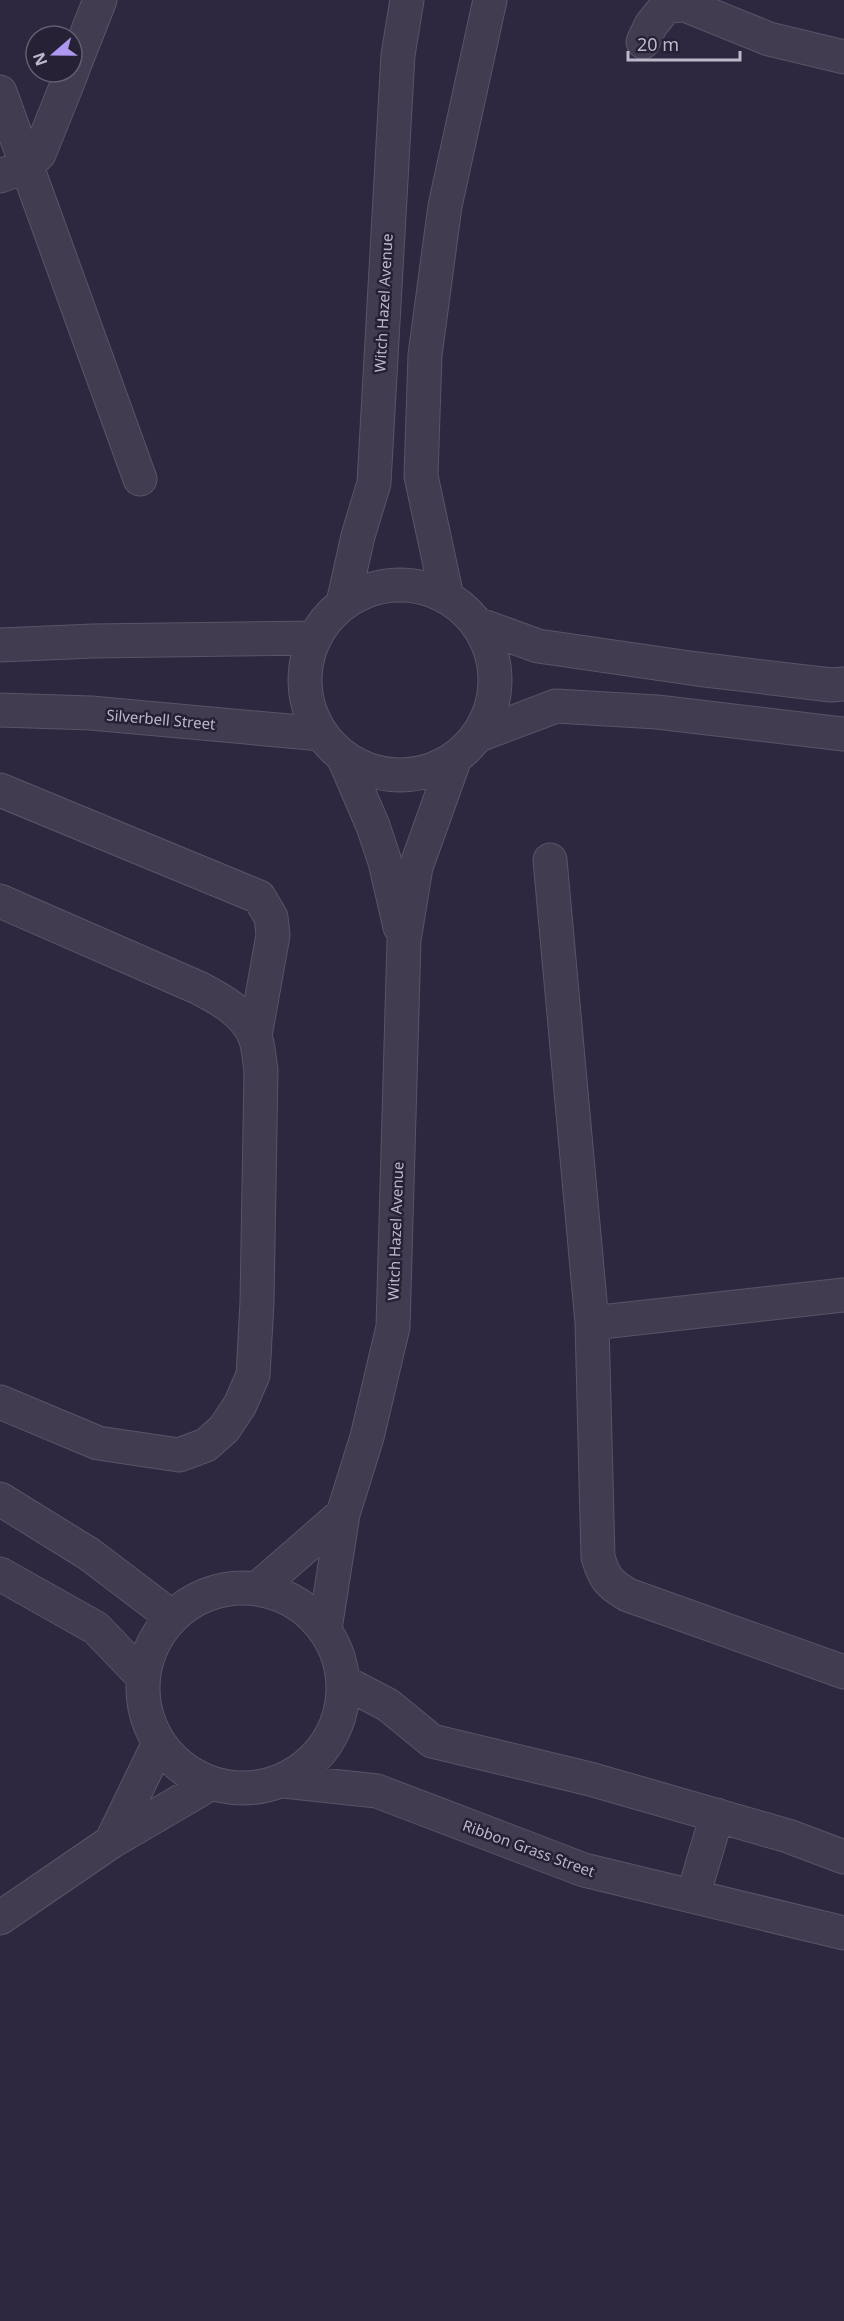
<svg xmlns="http://www.w3.org/2000/svg" width="844" height="2321" viewBox="0 0 844 2321" font-family="'Noto Sans',sans-serif">
<rect width="100%" height="100%" fill="#2d283f"/>
<g fill="none" stroke-linecap="round" stroke-linejoin="round">
<!-- minor casing -->
<g stroke="#595467" stroke-width="35">
<path id="minor" d="M643,42L651,25L663,10L668,6L685,5L769,39L844,57
M72,71L100,0
M0,92L140,479
M0,176L26,166L39,154L72,72
M305 680a95 95 0 1 1 190 0a95 95 0 1 1-190 0Z
M447,597L421,476L425,355L445,206L490,0
M343,603L358,536L374,483L398,55L407,0
M477,624L538,646L697,669L831,685L844,684
M0,645L93,641L315,638
M0,710L91,713L322,734
M479,735L556,706L657,712L844,734
M343,756L373,826L385,862L400,927
M0,790L259,897L271,917L273,935L255,1036
M550,860L592,1323L598,1557C604,1578 609,1584 628,1595L844,1672
M0,901L199,988C220,999 246,1013 255,1037C259,1047 259,1059 261,1070L257,1302L253,1375L240,1405L224,1429L206,1445L179,1455L98,1443L0,1402
M592,1323L844,1295
M0,1499L89,1554L172,1617
M0,1574L96,1628L143,1677
M143 1688a100 100 0 1 1 200 0a100 100 0 1 1-200 0Z
M258,1588L343,1514
M325,1629L343,1514L367,1437L393,1327L404,940L416,867L455,758
M344,1682L388,1705L432,1741L590,1779L788,1836L844,1857
M284,1781L377,1791L584,1870L844,1933
M111,1842L159,1743
M693,1896L717,1815
M0,1918L111,1842L210,1784"/>
</g>
<!-- minor -->
<use href="#minor" stroke="#413c4f" stroke-width="33"/>
</g>
<g text-anchor="middle" dominant-baseline="central" stroke-width="5" stroke-linejoin="round" paint-order="stroke">
<!-- street labels -->
<g font-size="15" fill="#bdb9ca" stroke="#262135">
<text transform="translate(383 303) rotate(-87)">Witch Hazel Avenue</text>
<text transform="translate(161 719) rotate(5)">Silverbell Street</text>
<text transform="translate(395 1231) rotate(-88)">Witch Hazel Avenue</text>
<text transform="translate(529 1848) rotate(20)">Ribbon Grass Street</text>
</g>
</g>
<!-- north arrow -->
<g transform="translate(54 54) rotate(250)"><circle r="28" fill="#262135" stroke="#625e71" stroke-width="1.5"/>
<path d="M0-4.5L10 22L0 15L-10 22Z" fill="#af98f0"/>
<text y="-9" font-size="16" font-weight="bold" text-anchor="middle" fill="#bdb9ca">N</text>
</g>
<!-- scale -->
<path d="M628 51v9h112v-9" fill="none" stroke="#bdb9ca" stroke-width="3"/>
<text x="637" y="51" font-size="18" fill="#bdb9ca" stroke="#262135" stroke-width="4.5" paint-order="stroke">20 m</text>
</svg>
